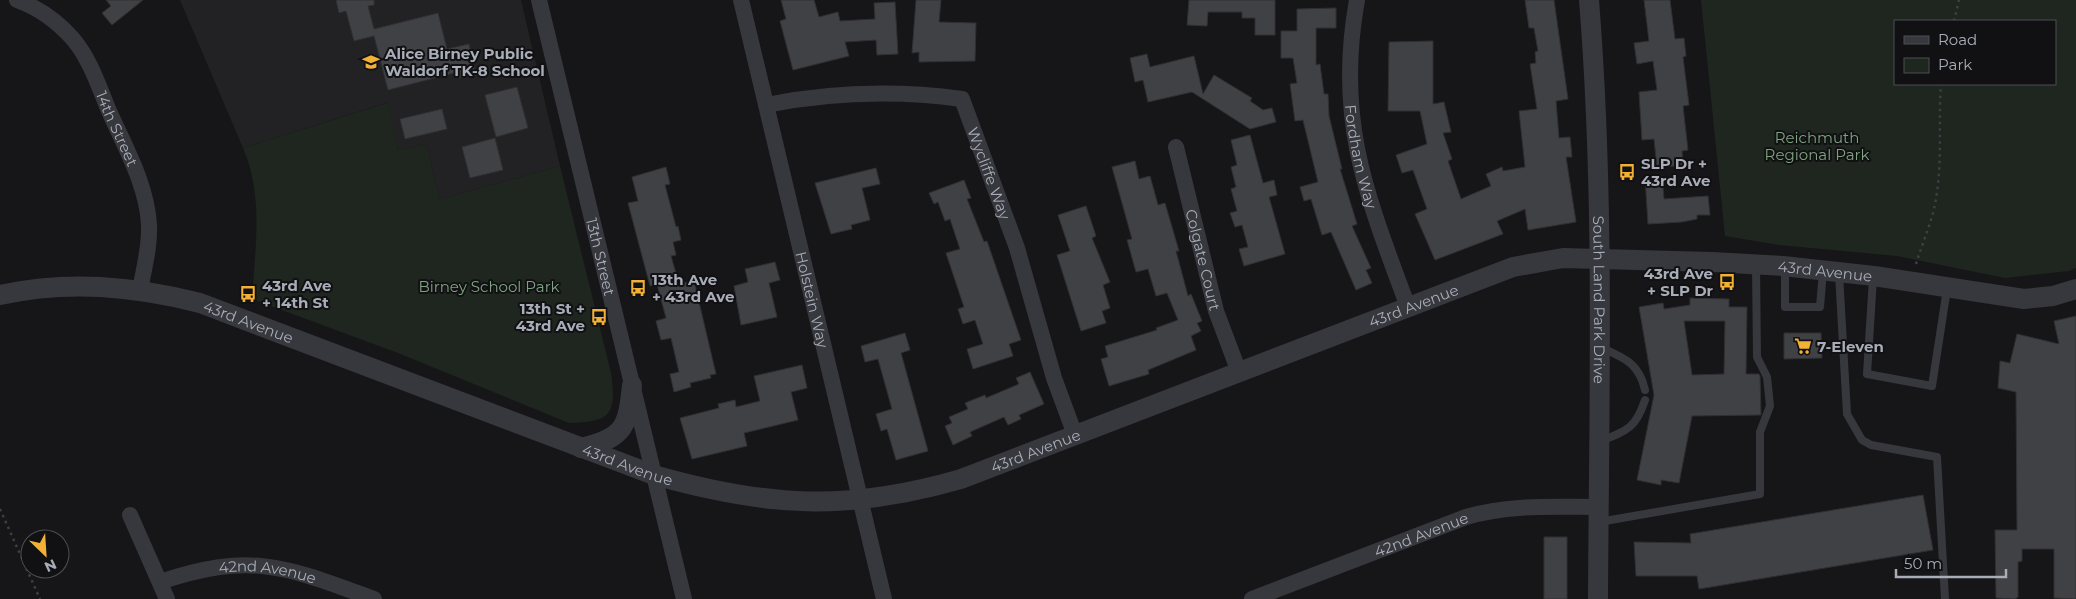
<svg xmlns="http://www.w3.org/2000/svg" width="2076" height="599" viewBox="0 0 2076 599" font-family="Montserrat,sans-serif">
<rect width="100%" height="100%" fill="#161618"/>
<!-- built -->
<path fill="#222225" d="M180,0H521L560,166L440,199L426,144L398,150L386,103L243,148Z"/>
<!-- green -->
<path fill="#1e261f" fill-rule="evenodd" d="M1701,0H2076V268L2069,271L2005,278L1897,256L1779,245L1725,236ZM2055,21V84H1895V21Z
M387,103L398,150L426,144L440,199L560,166L611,373C617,414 611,422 569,423L398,353L252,299C255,248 264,197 243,148Z"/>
<!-- building -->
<path fill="#404145" stroke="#303034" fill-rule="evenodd" d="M106,0H143L112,25L102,13L111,6Z
M336,0H374V5L368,6L374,29L438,13L447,49L469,44L476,75L459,78L458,72L388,90L374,36L354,41L346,11L339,13Z
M781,0H814L819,17L838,12L840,21L875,19L874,3L895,2L898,54L877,55L876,40L845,42L849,56L793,70L780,21L786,19Z
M916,0H941L939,22L976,23L975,61L919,62V52L912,53Z
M1189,0H1275V35H1255V18H1242V12H1208L1207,26L1187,25Z
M1525,0H1554L1568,99L1556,101L1559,138L1570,137L1572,157H1566L1576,222L1528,230L1525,209L1497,221L1503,234L1435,260L1415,214L1427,209L1413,170L1402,173L1396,155L1427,144L1420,111H1388L1389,42L1433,41V104L1444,102L1451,132L1443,133L1452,159L1448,161L1461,199L1491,186L1486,174L1502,167L1503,171L1525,167L1519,111L1537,109L1530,64L1536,63L1535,52L1538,51L1534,28H1529Z
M1644,0H1670L1675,39L1684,38L1686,56L1683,57L1689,105L1683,106L1688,150L1682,151L1683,165L1657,168L1654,139L1642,140L1639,92L1657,90L1653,61L1637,64L1634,43L1649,41Z
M1336,8V28H1316V65L1320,64L1324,94H1328L1329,116L1342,169H1340L1357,224L1352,226L1371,268L1366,270L1372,283L1356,290L1331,232L1322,235L1311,199L1304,201L1300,187L1318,182L1303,120L1295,121L1290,84L1297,83L1293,58H1281V31H1297V9Z
M1147,54L1150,67L1194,56L1203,94L1214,75L1252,98L1250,101L1263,110L1272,108L1276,122L1250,129L1192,92L1148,102L1143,80L1135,82L1130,58Z
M517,87L528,128L496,137L485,95Z
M442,109L447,129L405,139L400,119Z
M1250,135L1263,183L1274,180L1277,195L1269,197L1285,254L1244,266L1239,249L1248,247L1242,225L1235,227L1230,213L1237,211L1231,189L1236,187L1231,167L1237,165L1231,140Z
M495,138L503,170L470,178L462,147Z
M1135,161L1139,179L1150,176L1158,205L1165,203L1179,251H1176L1188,296L1191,294L1202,321L1197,323L1201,331L1191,336L1196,350L1148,370L1149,374L1109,386L1101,359L1108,357L1105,346L1157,330L1156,328L1178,320L1167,293L1156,296L1148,269L1136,272L1127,240L1132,239L1112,167Z
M666,167L670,184L665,185L676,227L678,226L681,240L673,242L676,255L671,256L679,284L694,281L716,374L710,375L711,378L690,383L691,387L674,392L670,374L679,372L671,338L661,340L656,321L666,318L657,284L650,286L628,203L638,201L632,177Z
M876,168L880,184L862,188L870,220L851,225L852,229L831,234L815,183Z
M1662,176L1664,199L1708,196L1710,215H1697V219L1682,222L1648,224L1645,177Z
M964,180L971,198L967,199L984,242L987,241L1021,340L1009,344L1013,356L973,369L967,349L983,344L975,320L963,324L958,309L964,307L946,253L960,249L950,219L945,221L938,202L934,204L929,193Z
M1086,206L1096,236L1092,238L1110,282L1103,285L1110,308L1102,311L1106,323L1081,331L1057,255L1070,251L1058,215Z
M775,262L780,280L769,283L777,317L741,325L734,286L748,282L745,269Z
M1690,298L1729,299V307H1747L1746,374H1759L1760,376L1761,415L1692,416L1679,483L1661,480V485L1637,480L1654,395L1639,307L1663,303L1664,309L1690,305ZM1684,321H1725L1724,374L1692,375Z
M2076,316V599L2054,598V549H2022V561L2018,562V597L2015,599L1996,598L1995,530H2017L2016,392L1998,388L2000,361L2010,363L2017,334L2059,344L2054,321Z
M905,333L910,350L901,353L928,451L896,460L887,429L881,431L876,414L892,409L878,359L865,362L861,346Z
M1784,333H1821L1822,358L1784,359Z
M802,365L807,388L791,392L798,420L744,433L747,446L692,459L680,418L719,408L718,404L735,400L736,407L760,401L754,376Z
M1030,372L1044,404L1019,415L1021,419L1008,425L1004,417L970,432L972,436L953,445L945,426L952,423L949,417L968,409L965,403L985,395L986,398L1019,384L1016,378Z
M1923,495L1933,550L1699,589L1697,576H1636L1634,542L1691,543L1690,534Z
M1544,537H1567V599H1544Z"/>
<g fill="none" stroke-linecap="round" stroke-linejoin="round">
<!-- path -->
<path stroke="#3d3f44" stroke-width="2.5" stroke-dasharray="2.5 4" stroke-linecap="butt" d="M1954,21L1959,0
M1916,264C1922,244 1931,224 1935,204C1943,165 1938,123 1941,84
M0,509L40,599"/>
<!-- service -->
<path stroke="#37383d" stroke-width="8" d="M1785,268V307H1820L1823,271
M1839,274L1847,414L1862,440L1871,445L1937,457L1945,599
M1873,278L1867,374L1932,386L1947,289
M1602,348C1624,358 1639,363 1645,390
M1600,441C1627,431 1636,428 1645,400
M1599,522L1760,494V432L1770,406L1767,377L1757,357L1756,265"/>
<!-- minor -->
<g stroke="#37383d" stroke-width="16">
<path id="s1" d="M17,0C39,8 58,22 73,39C90,59 99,87 109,111C125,147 147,185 149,225C150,247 144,268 140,290"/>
<path id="s2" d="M539,0L684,599"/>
<path id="s3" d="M741,0L884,599"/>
<path id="s4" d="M1357,0C1335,121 1367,196 1408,307"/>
<path id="s5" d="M766,105C832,92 895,90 962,99L1017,248L1054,378L1075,435"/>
<path id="s6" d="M1176,147L1216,311L1239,372"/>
<path d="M130,515L167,599"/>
<path id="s7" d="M160,582C252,551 287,567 374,599"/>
<path id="s8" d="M1252,599L1466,517C1510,504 1554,507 1599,507"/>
</g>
<!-- tertiary -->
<g stroke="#37383d" stroke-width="20">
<path id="s9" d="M1589,0C1605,199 1599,399 1598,599"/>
<path id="s10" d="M0,295C68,280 133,286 200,303L654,475C767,507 847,512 961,479L1513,267L1563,258L1712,262L1783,266L1874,276L2024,299L2053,296L2076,289"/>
<path d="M581,448C625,438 628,426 632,385"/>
</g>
</g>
<!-- icons -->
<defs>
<g id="school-bare" transform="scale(1.35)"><path d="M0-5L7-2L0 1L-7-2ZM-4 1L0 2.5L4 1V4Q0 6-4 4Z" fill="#f2b134" stroke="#111113" stroke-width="2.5" paint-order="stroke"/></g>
<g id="bus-bare" transform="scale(1.35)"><path d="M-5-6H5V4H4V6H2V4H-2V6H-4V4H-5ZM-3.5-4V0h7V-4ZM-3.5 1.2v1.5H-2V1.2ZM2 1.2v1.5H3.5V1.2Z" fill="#f2b134" stroke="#111113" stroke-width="2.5" paint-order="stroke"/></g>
<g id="supermarket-bare" transform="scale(1.35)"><path d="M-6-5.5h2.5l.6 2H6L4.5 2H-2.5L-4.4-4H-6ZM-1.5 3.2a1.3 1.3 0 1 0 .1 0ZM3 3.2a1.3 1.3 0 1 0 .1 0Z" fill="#f2b134" stroke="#111113" stroke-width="2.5" paint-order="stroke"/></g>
</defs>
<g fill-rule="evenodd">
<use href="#school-bare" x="371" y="62"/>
<use href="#bus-bare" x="1627" y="172"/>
<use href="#bus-bare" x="1727" y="282"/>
<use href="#bus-bare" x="638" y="288"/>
<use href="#bus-bare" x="248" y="294"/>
<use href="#bus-bare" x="599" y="317"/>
<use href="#supermarket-bare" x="1803" y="346"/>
</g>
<g text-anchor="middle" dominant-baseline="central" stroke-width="4" stroke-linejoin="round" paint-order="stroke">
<!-- poi labels -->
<g font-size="15" font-weight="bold" fill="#a8adb8" stroke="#111113" text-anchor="start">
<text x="385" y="53">Alice Birney Public<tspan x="385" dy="17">Waldorf TK-8 School</tspan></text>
<text x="1641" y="163">SLP Dr +<tspan x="1641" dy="17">43rd Ave</tspan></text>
<text x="1713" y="273" text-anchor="end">43rd Ave<tspan x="1713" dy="17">+ SLP Dr</tspan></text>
<text x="652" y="279">13th Ave<tspan x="652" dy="17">+ 43rd Ave</tspan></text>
<text x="262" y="285">43rd Ave<tspan x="262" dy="17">+ 14th St</tspan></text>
<text x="585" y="308" text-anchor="end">13th St +<tspan x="585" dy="17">43rd Ave</tspan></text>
<text x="1817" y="346">7-Eleven</text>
</g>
<!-- street labels -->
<g font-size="15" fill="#a8adb8" stroke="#111113">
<text stroke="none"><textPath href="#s1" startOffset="169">14th Street</textPath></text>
<text stroke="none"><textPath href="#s4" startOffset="158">Fordham Way</textPath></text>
<text stroke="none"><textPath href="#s5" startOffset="276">Wycliffe Way</textPath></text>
<text stroke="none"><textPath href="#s2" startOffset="264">13th Street</textPath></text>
<text stroke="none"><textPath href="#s6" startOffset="116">Colgate Court</textPath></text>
<text stroke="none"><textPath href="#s10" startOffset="1904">43rd Avenue</textPath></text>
<text stroke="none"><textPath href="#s9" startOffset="300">South Land Park Drive</textPath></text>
<text stroke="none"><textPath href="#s3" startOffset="308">Holstein Way</textPath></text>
<text stroke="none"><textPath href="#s10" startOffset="1484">43rd Avenue</textPath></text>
<text stroke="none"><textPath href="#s10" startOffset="254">43rd Avenue</textPath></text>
<text stroke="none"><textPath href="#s10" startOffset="1079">43rd Avenue</textPath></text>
<text stroke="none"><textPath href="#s10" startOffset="659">43rd Avenue</textPath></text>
<text stroke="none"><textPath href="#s8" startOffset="181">42nd Avenue</textPath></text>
<text stroke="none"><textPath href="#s7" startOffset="110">42nd Avenue</textPath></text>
</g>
<!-- park labels -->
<g font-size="15" fill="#7fa381" stroke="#111113">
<text x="1817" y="137">Reichmuth<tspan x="1817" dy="17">Regional Park</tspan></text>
<text x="489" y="286">Birney School Park</text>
</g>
</g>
<!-- legend -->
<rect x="1894" y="20" width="162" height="65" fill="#111113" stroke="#4d4f55"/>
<rect x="1904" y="36" width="25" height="8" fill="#37383d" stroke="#4d4f55"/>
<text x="1938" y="45" font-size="15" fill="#a8adb8">Road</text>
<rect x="1904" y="58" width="25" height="15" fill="#1e261f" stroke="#4d4f55"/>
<text x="1938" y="70" font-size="15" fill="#a8adb8">Park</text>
<!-- north arrow -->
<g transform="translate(45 554) rotate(155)"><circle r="24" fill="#111113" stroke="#4d4f55"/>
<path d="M0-4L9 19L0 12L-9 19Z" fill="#f2b134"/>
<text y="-8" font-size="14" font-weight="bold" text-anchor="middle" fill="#a8adb8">N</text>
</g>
<!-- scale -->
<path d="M1896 569v8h110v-8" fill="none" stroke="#a8adb8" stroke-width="2.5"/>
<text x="1904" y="569" font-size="15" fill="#a8adb8" stroke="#111113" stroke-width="4" paint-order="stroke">50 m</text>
</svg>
